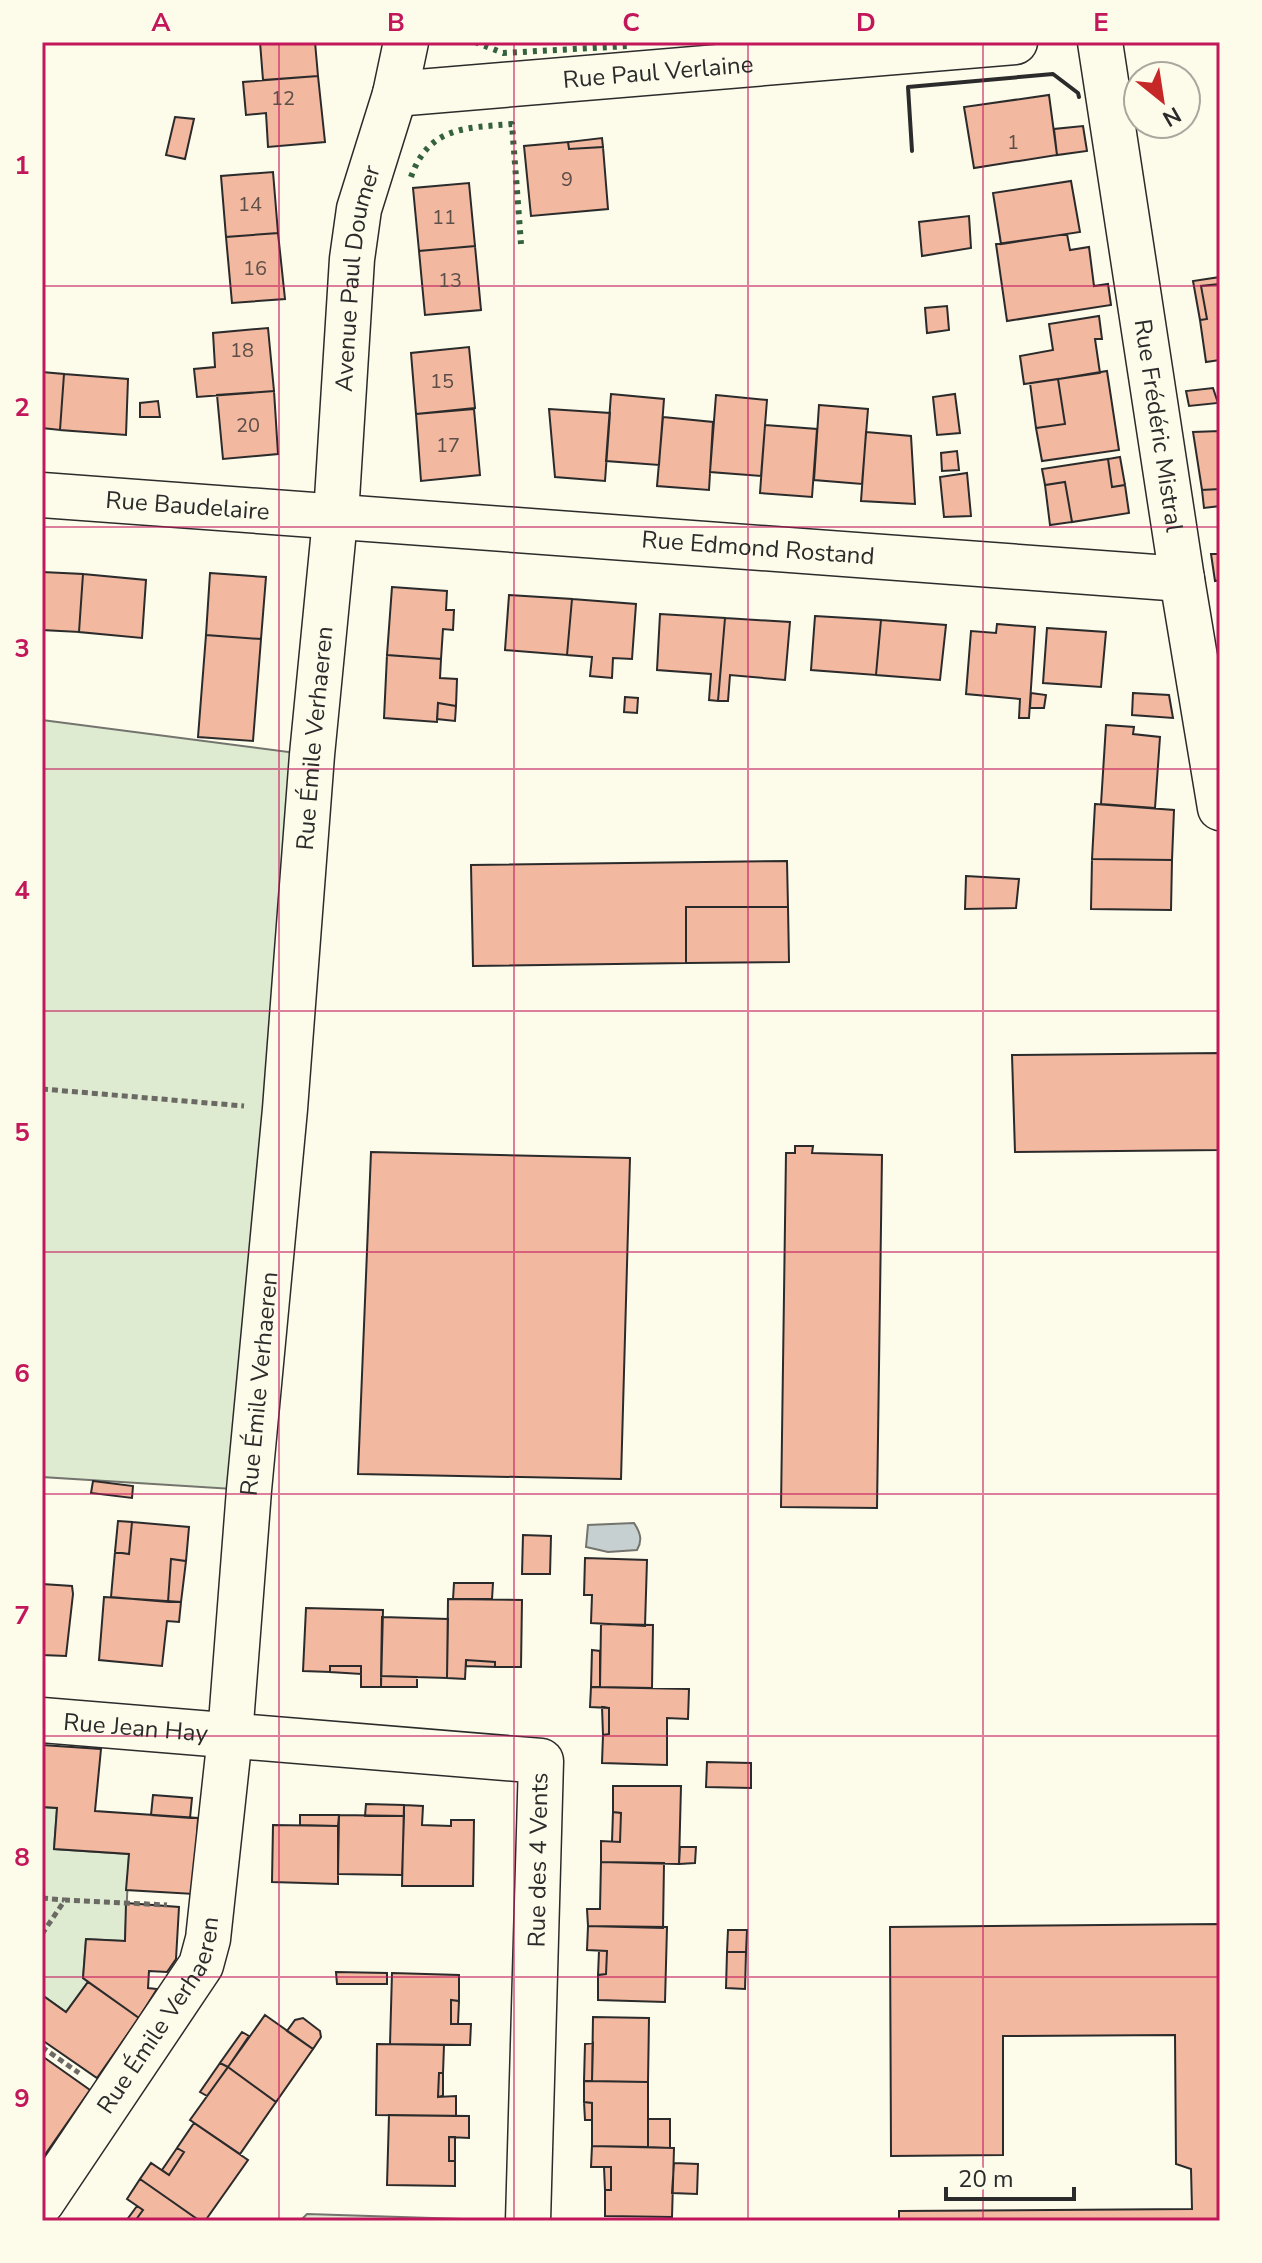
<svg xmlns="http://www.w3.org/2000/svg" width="1262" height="2263" viewBox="0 0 1262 2263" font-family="'Nunito Sans',sans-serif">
<rect width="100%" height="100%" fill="#fdfbea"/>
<!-- green -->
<path fill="#deebd1" stroke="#74746e" stroke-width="2" d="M42,720L312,755L249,1490L42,1477Z
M42,1807L57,1808L54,1849L129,1854L125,1941L86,1939L83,1978L88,1982L66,2012L42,1995Z
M307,2214L528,2221H300Z"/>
<!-- water -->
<path fill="#c7d0d0" stroke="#74746e" stroke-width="2" d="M634,1523C640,1532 643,1540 637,1550L608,1552L586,1547L588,1525Z"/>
<!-- building -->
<path fill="#f2b8a0" stroke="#2b2b2b" stroke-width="2" d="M260,42H315L318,76L263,80Z
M318,76L325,142L268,147L266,113L246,115L243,82Z
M1049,95L1057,155L974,168L964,107Z
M175,117L194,119L185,159L166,155Z
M1083,126L1087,151L1057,155L1054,129Z
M602,138L603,147L569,149L568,142Z
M568,142L569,149L603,147L608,209L531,216L524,146Z
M273,172L278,233L226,237L221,176Z
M1071,181L1080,232L1001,244L993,193Z
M469,183L475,246L419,251L413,188Z
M969,216L971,248L922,256L919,222Z
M278,233L285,299L232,303L226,237Z
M1067,234L1070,250L1089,247L1094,286L1108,284L1111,305L1007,321L996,244Z
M475,246L481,310L425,315L419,251Z
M1220,277V284L1201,286L1207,319L1200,320L1193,281Z
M1220,284V360L1206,362L1200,320L1207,319L1201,286Z
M947,306L949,330L927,333L925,308Z
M1099,316L1102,339H1095L1100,373L1024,384L1020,356L1053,350L1049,324Z
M268,328L274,391L197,397L194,369L215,367L213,333Z
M469,347L475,408L416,414L411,353Z
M1107,371L1119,450L1042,461L1036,428L1065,424L1058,379Z
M42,372L64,374L60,430L42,428Z
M64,374L128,379L126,435L60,430Z
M1058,379L1065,424L1036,428L1030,383Z
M1213,388L1218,403L1189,406L1186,391Z
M274,391L278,454L223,459L217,395Z
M611,394L664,399L659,465L606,461Z
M955,394L960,433L937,435L933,397Z
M716,395L767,400L761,476L710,472Z
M158,401L160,417H140V403Z
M819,405L868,409L862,484L814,480Z
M474,409L480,475L421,481L416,414Z
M549,409L610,413L605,481L555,477Z
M663,417L713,422L709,490L657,486Z
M765,425L817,429L812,497L760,493Z
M1220,431V489L1202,490L1193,432Z
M866,432L911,436L915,504L861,501Z
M957,451L959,470L942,471L941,453Z
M1120,457L1125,485L1112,487L1108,459Z
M1108,459L1112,487L1125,485L1129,513L1072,522L1065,482L1045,485L1042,469Z
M967,473L971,516L944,517L940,477Z
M1065,482L1072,522L1050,525L1045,485Z
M1219,489L1220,506L1204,508L1202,490Z
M1211,554H1220V580L1215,581Z
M42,572L83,574L79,632L42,630Z
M210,573L266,577L261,639L206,635Z
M83,574L146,580L142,638L79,632Z
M392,587L447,591L446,610H454L453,630L443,629L441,659L387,655Z
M509,595L572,599L567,655L505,650Z
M572,599L636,604L632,659L613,658L612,678L590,676L592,657L567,655Z
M660,614L725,618L718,701L709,700L711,674L657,670Z
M815,616L881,620L876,675L811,670Z
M725,618L790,622L785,680L730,675L728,701H718Z
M881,620L946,625L940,680L876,675Z
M997,624L1035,627L1029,718H1019L1020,699L966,694L971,631L996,633Z
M1047,628L1106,632L1101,687L1043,683Z
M206,635L261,639L253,741L198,737Z
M387,655L441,659L440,678L457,679L456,706L438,703L437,722L384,718Z
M1031,693L1046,695L1044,708H1030Z
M1133,693L1169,695L1173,718L1132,715Z
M625,697L638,698L637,713L624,712Z
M438,703L456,706L455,721L437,719Z
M1106,725L1134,727L1133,734L1160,737L1155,808L1101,804Z
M1095,804L1174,810L1172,860L1092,859Z
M1092,859L1172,860L1171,910L1091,909Z
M787,861L788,907H686V963L473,966L471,865Z
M966,876L1019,879L1016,908L965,909Z
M686,907H788L789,962L686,963Z
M1220,1053V1150L1015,1152L1012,1055Z
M795,1146H813L812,1153L882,1155L877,1508L781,1507L786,1153H795Z
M371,1152L630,1158L621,1479L358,1474Z
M93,1481L133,1486L132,1498L91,1493Z
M118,1521L132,1522L129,1554L115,1552Z
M132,1522L189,1527L186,1561L171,1559L168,1602L111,1597L115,1552L129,1554Z
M523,1535L551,1536L550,1574H522Z
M585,1558L647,1560L645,1626L591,1623L592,1595H584Z
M171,1559L186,1561L181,1602H168Z
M454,1583H493L492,1599H453Z
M42,1584L72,1586L73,1594L66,1656L42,1655Z
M104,1597L181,1602L179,1622L167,1621L162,1666L99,1660Z
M448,1599L522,1600L521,1667H495V1662L466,1660L465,1679L447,1678Z
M306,1608L383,1610L381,1687H361V1666H330V1672L303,1671Z
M382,1617L448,1619L447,1678L381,1676Z
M601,1624L653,1625L652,1688L600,1687Z
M592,1650L600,1651V1687H591Z
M466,1660L495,1662V1667L466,1666Z
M330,1666H361V1674L330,1672Z
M381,1676L417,1677V1687H381Z
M591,1687L689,1689L688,1719L667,1718V1765L602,1763L603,1735L609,1734V1708L590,1707Z
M602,1707L609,1708V1734L603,1735Z
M42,1745L101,1749L95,1811L198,1818L194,1894L126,1890L129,1854L54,1849L57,1808L42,1807Z
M707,1762L751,1763V1788L706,1787Z
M613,1786H681L679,1864L601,1862V1841L620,1842L621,1813L613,1812Z
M153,1795L192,1798L190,1818L151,1815Z
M366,1804L404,1805V1816H365Z
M404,1805L423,1806L422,1825L451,1826V1820H474L473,1886H402Z
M613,1812L621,1813L620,1842H612Z
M300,1815H339L338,1826L300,1825Z
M339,1815L404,1816L402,1875L338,1874Z
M273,1825L338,1826V1884L272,1882Z
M680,1847H696L695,1863L679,1864Z
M601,1862L664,1863L663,1928L588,1926L587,1909H600Z
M126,1903L179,1907L176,1959L167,1972L149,1971L148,1988L157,1989L139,2018L83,1978L86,1939L125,1941Z
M1220,1924V2221H899V2211L1192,2209L1191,2169L1176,2164L1175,2035L1003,2036V2155L891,2156L890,1927Z
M588,1926L667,1927L665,2002L598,2000V1975L606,1974L607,1951L587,1950Z
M728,1930H747L746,1952H727Z
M599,1951H607L606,1974L598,1975Z
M727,1952H746L745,1989L726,1988Z
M336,1972L387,1973V1984H337Z
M392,1973L459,1975V2001L451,2000V2024H471L470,2045L390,2044Z
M88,1982L139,2018L97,2078L42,2040V1995L66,2012Z
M451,2000L459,2001L458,2024H451Z
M265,2015L313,2049L276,2102L228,2067Z
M593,2017L649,2018L648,2082L592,2081Z
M303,2018L320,2031L321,2037L313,2049L287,2031L295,2020Z
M242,2032L249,2036L228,2067L220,2063Z
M593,2043L592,2081H584L585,2044Z
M377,2044L444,2045L443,2073H439L438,2097L456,2096V2116L376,2115Z
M42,2056L90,2090L42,2159Z
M220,2063L228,2067L207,2096L200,2092Z
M228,2067L276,2102L240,2154L190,2120Z
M439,2073H443V2096L438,2097Z
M584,2081L648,2082V2147L592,2146V2103L584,2102Z
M584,2102L592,2103V2120H585Z
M389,2115L469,2116V2138L449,2137V2161H455V2186L387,2185Z
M648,2119H670V2148L648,2147Z
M194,2123L248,2160L205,2221H200L140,2179L151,2163L169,2175L184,2152L177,2148Z
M449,2137H455V2161H449Z
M592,2146L674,2148L672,2217L605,2216V2190H611V2167H591Z
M177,2148L184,2152L169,2175L162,2170Z
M674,2163L698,2164L697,2194L672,2193Z
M604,2167H611V2190H605Z
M140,2179L200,2221H135L143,2210L127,2199Z
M137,2206L143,2210L135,2221H126Z"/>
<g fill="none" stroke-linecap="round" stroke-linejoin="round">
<!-- minor casing -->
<g stroke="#2b2b2b" stroke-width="47">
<g id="minor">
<path id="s1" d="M1100,42L1182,579L1220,808"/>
<path id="s2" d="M395,94L1015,42"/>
<path id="s3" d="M42,495L1182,579"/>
<path id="s4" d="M42,1720L541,1761L528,2221"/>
<path id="s5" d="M42,2202L201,1965L208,1939L230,1736L249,1490L285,1109L312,755L337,499L352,259L359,209L395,94L406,42"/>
</g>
</g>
<!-- path -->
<path stroke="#6a6964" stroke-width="5" stroke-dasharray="6 4" stroke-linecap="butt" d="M42,1089L244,1106
M42,1898L64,1900
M42,1934L65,1900L167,1905
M42,2047L79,2073"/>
<!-- minor -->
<use href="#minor" stroke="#fdfbea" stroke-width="44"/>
<!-- hedge -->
<path stroke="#34623c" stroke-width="6" stroke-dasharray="4 6" stroke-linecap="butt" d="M475,42L503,53L628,46
M411,177C429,126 466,128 512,124L521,244"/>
<!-- wall -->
<path stroke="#2b2b2b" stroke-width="4" d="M912,151L908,87L1053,74L1078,93L1079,97"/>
</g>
<!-- grid -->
<path fill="none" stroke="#c2185b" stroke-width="2" stroke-opacity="0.55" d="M279,42V2221M514,42V2221M748,42V2221M983,42V2221M42,286H1220M42,527H1220M42,769H1220M42,1011H1220M42,1252H1220M42,1494H1220M42,1736H1220M42,1977H1220"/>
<g text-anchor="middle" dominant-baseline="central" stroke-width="6" stroke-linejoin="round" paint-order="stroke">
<!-- number labels -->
<g font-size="20" fill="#5d4e48">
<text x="283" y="98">12</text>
<text x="1013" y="142">1</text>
<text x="567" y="179">9</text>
<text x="250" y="204">14</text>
<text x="444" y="217">11</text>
<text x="255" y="268">16</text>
<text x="450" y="280">13</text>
<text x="242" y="350">18</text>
<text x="442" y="381">15</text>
<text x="248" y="425">20</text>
<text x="448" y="445">17</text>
</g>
<!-- street labels -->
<g font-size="24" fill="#2b2b2b" stroke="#fdfbea">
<text stroke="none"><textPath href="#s2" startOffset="264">Rue Paul Verlaine</textPath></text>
<text stroke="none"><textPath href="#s5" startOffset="1980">Avenue Paul Doumer</textPath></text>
<text stroke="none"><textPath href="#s1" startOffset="388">Rue Frédéric Mistral</textPath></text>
<text stroke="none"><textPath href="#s3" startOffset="146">Rue Baudelaire</textPath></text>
<text stroke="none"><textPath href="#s3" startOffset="718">Rue Edmond Rostand</textPath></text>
<text stroke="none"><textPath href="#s5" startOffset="1518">Rue Émile Verhaeren</textPath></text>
<text stroke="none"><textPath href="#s5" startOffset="870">Rue Émile Verhaeren</textPath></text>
<text stroke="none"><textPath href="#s4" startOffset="94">Rue Jean Hay</textPath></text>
<text transform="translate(538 1860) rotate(-89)">Rue des 4 Vents</text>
<text stroke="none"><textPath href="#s5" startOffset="222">Rue Émile Verhaeren</textPath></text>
</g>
</g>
<!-- border -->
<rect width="1262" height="2263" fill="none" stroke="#fdfbea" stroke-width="88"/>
<!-- north arrow -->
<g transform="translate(1162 100) rotate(150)"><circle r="38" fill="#fdfbea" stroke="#a9a89e" stroke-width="2"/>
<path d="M0-6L14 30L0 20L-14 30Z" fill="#c62828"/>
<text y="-12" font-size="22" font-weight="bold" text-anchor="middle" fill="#2b2b2b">N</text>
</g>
<!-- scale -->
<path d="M946 2187v12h128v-12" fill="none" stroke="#2b2b2b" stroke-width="4"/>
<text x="958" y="2187" font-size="24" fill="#2b2b2b" stroke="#fdfbea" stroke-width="6" paint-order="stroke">20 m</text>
<rect x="44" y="44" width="1174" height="2175" fill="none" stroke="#c2185b" stroke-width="3"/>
<g font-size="26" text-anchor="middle" font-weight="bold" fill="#c2185b">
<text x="161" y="31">A</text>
<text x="396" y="31">B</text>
<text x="631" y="31">C</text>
<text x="866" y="31">D</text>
<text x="1101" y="31">E</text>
<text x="22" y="174">1</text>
<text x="22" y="416">2</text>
<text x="22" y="657">3</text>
<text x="22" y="899">4</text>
<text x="22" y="1141">5</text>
<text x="22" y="1382">6</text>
<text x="22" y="1624">7</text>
<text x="22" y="1866">8</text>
<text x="22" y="2107">9</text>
</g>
</svg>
